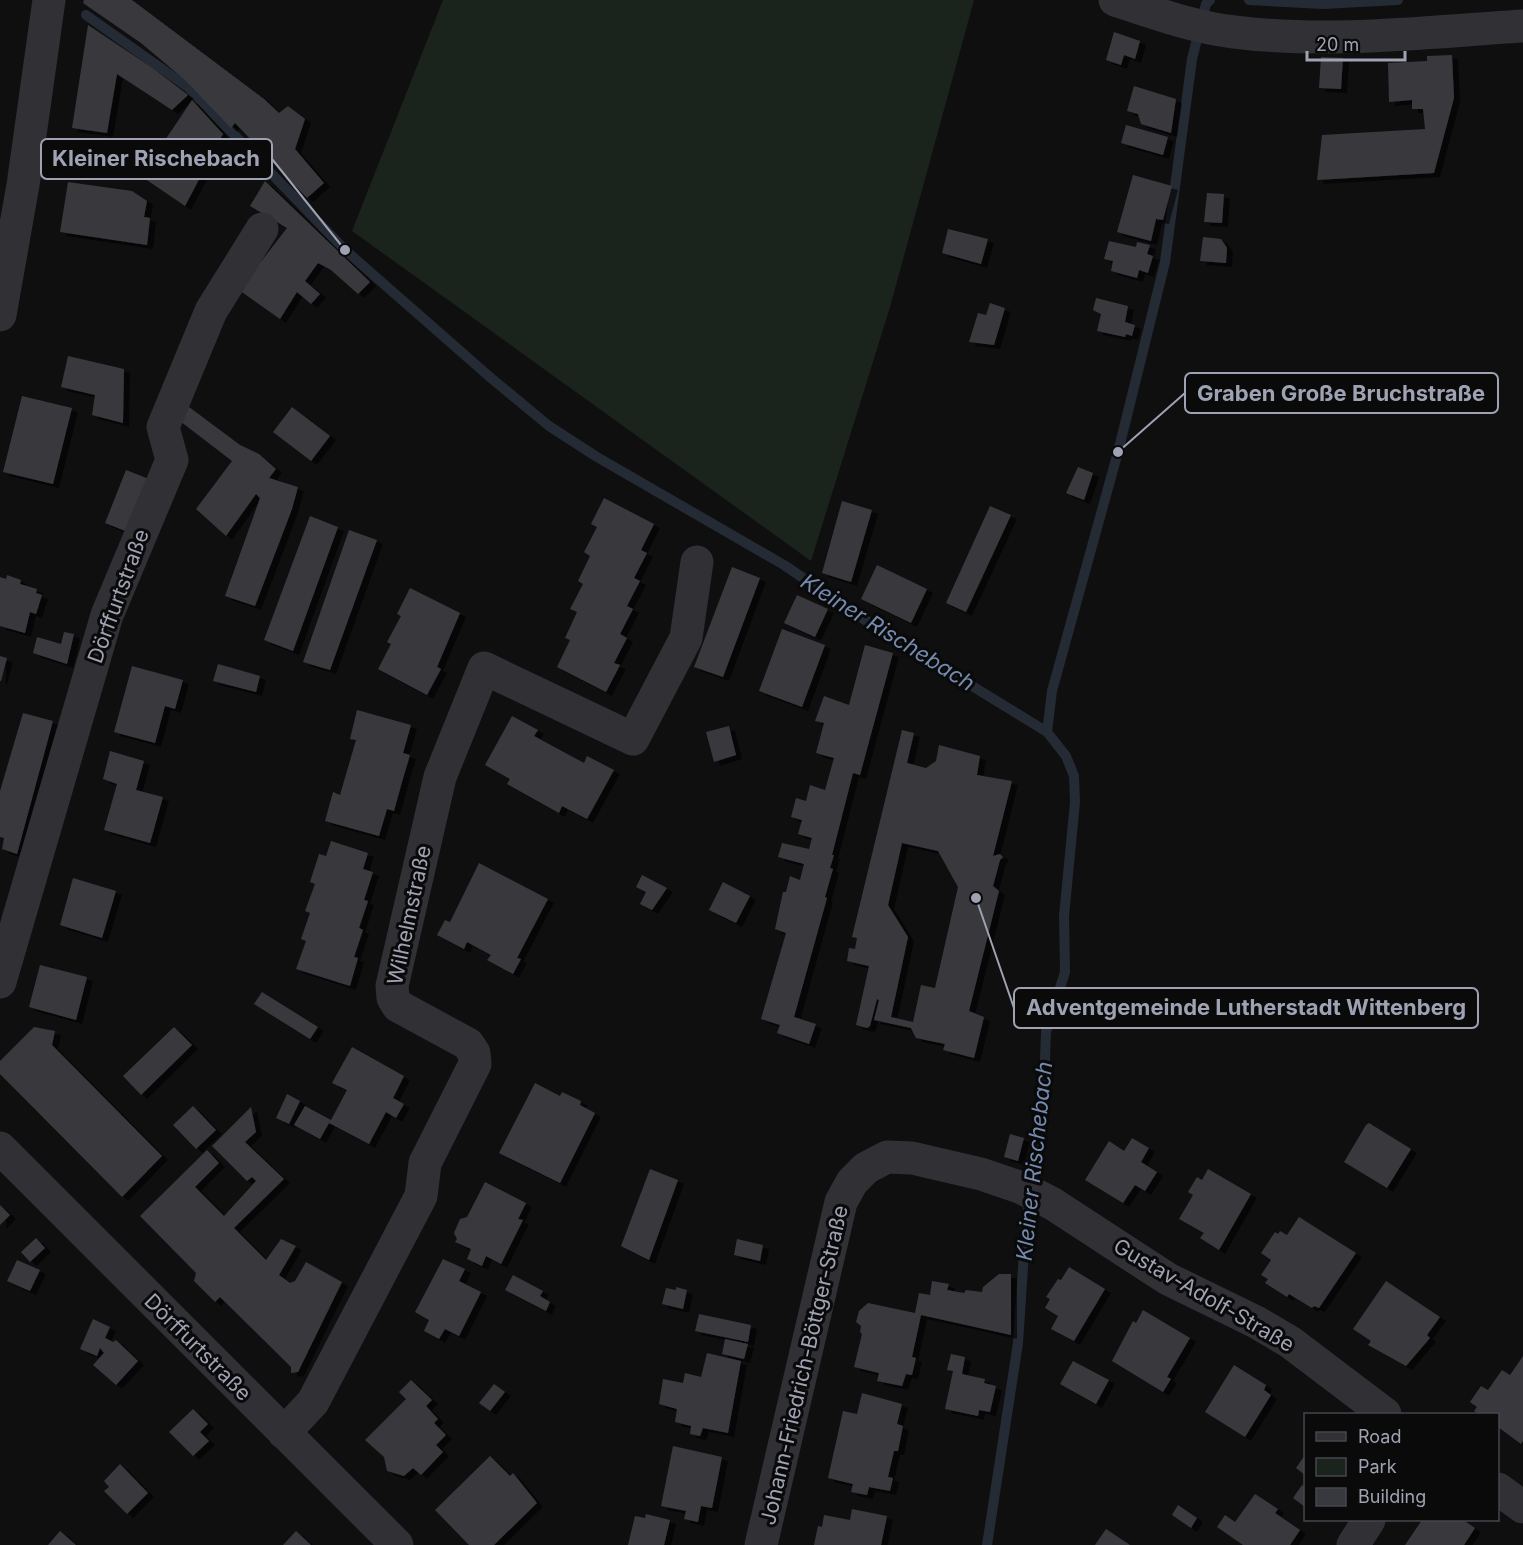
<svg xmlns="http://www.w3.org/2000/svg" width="1523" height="1545" viewBox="0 0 1523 1545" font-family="Inter,sans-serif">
<defs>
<filter id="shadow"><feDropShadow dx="6" dy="4" stdDeviation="0" flood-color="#0009"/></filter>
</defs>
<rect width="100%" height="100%" fill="#0f0f10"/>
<!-- green -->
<path fill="#1b231d" d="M443,0H974L890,307L811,561L352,231Z"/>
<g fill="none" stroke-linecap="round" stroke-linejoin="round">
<!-- stream -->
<path stroke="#252b34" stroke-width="10" d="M1249,0L1323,4L1398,0
M86,15L189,88L345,250L491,378L549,426L597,457L784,565L871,624L1047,732L1066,756L1074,776L1075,802L1064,916L1065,972L1046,1032L1043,1112L1026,1222L1018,1343L987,1545
M1047,732L1052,691L1118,452L1165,262L1192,59L1206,4L1210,0"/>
</g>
<!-- building -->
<path fill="#38393e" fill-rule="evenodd" filter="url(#shadow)" d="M84,0H132L264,99L279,113L288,106L305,119L295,149L324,183L307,198L235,123L231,128L185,80L141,43L83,3Z
M88,25L154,69L188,95L172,110L117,74L107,133L72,128Z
M1114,32L1140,41L1135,59L1124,55L1121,65L1106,60Z
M1452,55L1454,98L1434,173L1317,180L1322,135L1425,129L1423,109H1412V100L1389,102L1388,63L1427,61V56Z
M1321,57L1343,58L1341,89L1319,88Z
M1134,86L1176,99L1171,133L1141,124L1138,114L1127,111Z
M192,100L223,134L185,206L141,176Z
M1126,125L1168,137L1163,155L1121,143Z
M1133,175L1172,186L1163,220L1156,219L1151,241L1117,232Z
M265,181L370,282L358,294L331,270L318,263L305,281L320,294L311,304L297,292L280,319L239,290L287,228L250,206Z
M68,182L132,191L147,201L144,217L150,218L147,245L60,232Z
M1207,193L1224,194L1222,223L1204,222Z
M948,229L988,239L981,264L942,253Z
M1203,237L1221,239L1227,248L1226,263L1200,261Z
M1109,241L1136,247L1137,242L1150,245L1147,254L1153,256L1148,273L1139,270L1137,278L1111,271L1113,261L1104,259Z
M1096,298L1128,306L1125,322L1135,325L1132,336L1126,334L1125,337L1097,331L1101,314L1093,310Z
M990,303L1005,308L994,345L969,342L978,313L986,315Z
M68,356L124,369L123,423L92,415L95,395L61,387Z
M22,396L72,408L53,484L3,472Z
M185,404L240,445L259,454L276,469L269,478L298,487L292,509L255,606L225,596L260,498L256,494L226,536L196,509L232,461L176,418Z
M292,407L330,436L311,461L273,432Z
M1078,467L1093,473L1084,500L1066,493Z
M126,470L149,479L128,532L105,523Z
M604,498L654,524L641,550L647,553L634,578L640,581L627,606L633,609L620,634L627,638L614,663L620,665L606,692L557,667L570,640L565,638L577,612L570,609L583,584L578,581L590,556L584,552L597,527L591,524Z
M842,501L872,510L851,582L822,573Z
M990,506L1011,515L966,612L946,603Z
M310,516L338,527L293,651L264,640Z
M349,530L377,540L330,670L303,662Z
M877,565L927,589L911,623L861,599Z
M732,567L760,578L723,677L694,667Z
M7,575L21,580L20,584L37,589L36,593L42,595L36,614L30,612L25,633L0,626V577L6,579Z
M410,588L460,613L437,667L441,669L427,695L378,669L391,644L387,642L401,616L397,614Z
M797,595L828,609L815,637L784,623Z
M782,629L825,645L802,707L759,691Z
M64,632L74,634L67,664L33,653L37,637L61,644Z
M865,645L893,653L860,775L853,773L832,855H834L830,868L833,869L825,897L827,898L794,1017L816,1024L809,1044L777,1033L780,1025L761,1019L786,933L775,929L783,892H786L790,876L800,880L804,864L778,857L782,843L809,849L812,838L798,834L802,820L791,817L796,798L806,801L810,785L825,790L834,758L816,753L824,723L815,721L824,696L849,705Z
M0,656L7,658L1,681H0Z
M218,664L260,676L256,692L213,681Z
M132,666L183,680L175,709L165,706L155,743L114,732Z
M357,710L411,725L403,753L410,755L402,782L394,811L387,809L379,836L325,821L333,792L340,795L356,740L350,739Z
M23,713L53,721L17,854L2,849L4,838L0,837V791Z
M512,716L538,730L534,736L584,763L587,756L614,770L587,819L562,806L559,813L507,784L510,779L485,765Z
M729,726L736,755L714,762L706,732Z
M902,730L914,733L907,763L926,768L936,761L939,745L980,756L977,775L1012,781L993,856L1000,854L1003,857L1000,860L993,886L999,891L969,1011L984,1017L974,1058L943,1050L945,1044L916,1038L911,1028L874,1020L879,1000L877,999L870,1026L867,1028L856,1025L869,966L847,961L849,948L855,949L857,938L852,937ZM902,843L938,851L958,887L935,988L921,985L913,1022L891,1017L908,937L888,905Z
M110,751L144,761L136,790L163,797L150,843L104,830L117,784L103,779Z
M331,841L368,853L363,869L373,872L364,900L368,901L359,928L363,930L354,957L358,958L350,986L296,969L306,941L301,939L310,913L305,911L315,884L310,882L319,854L326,856Z
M479,863L548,899L517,958L521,959L513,974L487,960L491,955L467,942L464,949L437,935L445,920L450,922Z
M642,875L667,888L652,910L640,904L646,892L636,887Z
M73,878L116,891L102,938L60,925Z
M723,882L750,896L736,923L709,910Z
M40,965L87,977L76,1020L29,1007Z
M262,992L318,1027L310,1039L254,1004Z
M34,1027L55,1031L52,1045L162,1156L122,1197L0,1074V1061Z
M174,1027L192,1045L141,1095L123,1076Z
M352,1047L404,1076L393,1098L404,1104L396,1118L386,1112L369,1144L329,1123L320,1139L294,1125L305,1106L331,1120L347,1090L332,1083Z
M535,1083L560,1096L562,1092L581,1101L580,1105L595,1113L560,1183L499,1153Z
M287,1094L300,1101L289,1124L276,1118Z
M193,1106L216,1130L196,1149L173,1125Z
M251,1107L256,1132L245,1142L284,1179L234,1228L266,1260L281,1239L296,1246L279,1275L290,1283L295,1281L306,1262L342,1282L298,1372L291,1373V1367L220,1297L215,1302L194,1281L196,1273L140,1216L207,1150L219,1163L195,1187L224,1216L256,1181L252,1177L247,1181L212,1146Z
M1369,1123L1411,1149L1387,1188L1344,1162L1366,1125Z
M1010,1134L1024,1138L1018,1161L1004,1157Z
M1132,1138L1149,1148L1141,1162L1157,1172L1145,1191L1135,1185L1123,1203L1085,1180L1109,1141L1124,1151Z
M650,1169L678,1180L649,1260L621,1246Z
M1208,1169L1251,1194L1219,1250L1200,1238L1204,1233L1179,1219L1193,1195L1188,1192L1197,1177L1202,1180Z
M485,1182L526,1203L518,1219L523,1220L501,1264L486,1256L482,1266L467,1259L471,1249L455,1242L457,1239L454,1233L460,1219L467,1217Z
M0,1205L10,1215L0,1225Z
M1299,1217L1356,1253L1319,1308L1314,1306L1312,1308L1289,1294L1287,1297L1265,1283L1268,1279L1261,1275L1271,1260L1261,1253L1275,1232L1278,1234L1280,1231L1287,1235Z
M36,1238L45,1248L30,1262L21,1252Z
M737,1239L763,1245L760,1261L734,1255Z
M443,1259L465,1269L459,1281L481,1292L459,1336L445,1329L439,1339L424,1331L429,1320L415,1312Z
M17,1260L40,1270L30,1291L7,1281Z
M1069,1267L1105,1289L1074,1341L1051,1329L1058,1316L1045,1308L1050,1299L1046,1297L1058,1279L1061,1280Z
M999,1274H1011V1335L921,1315L912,1357L916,1358L912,1375L906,1374L902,1386L877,1381L879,1373L854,1367L862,1334L860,1332L861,1326L856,1322L859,1311L868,1303L915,1313L919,1293L930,1295L932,1281L949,1284L947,1290L964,1293L966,1290L982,1292L983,1287Z
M513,1275L543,1291L540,1296L550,1302L546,1311L505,1290Z
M1386,1281L1440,1317L1427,1335L1430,1338L1406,1366L1368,1345L1371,1341L1353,1329Z
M676,1287L687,1290L683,1309L662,1304L666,1288L676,1290Z
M1143,1310L1190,1338L1167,1377L1171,1379L1163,1392L1112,1361L1133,1321L1136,1323Z
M699,1314L751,1325L748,1342L695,1331Z
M93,1319L110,1327L105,1338L113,1342L116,1340L138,1361L116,1385L93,1365L104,1353L100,1348L97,1356L80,1349Z
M725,1339L748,1344L744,1359L722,1354Z
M707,1353L741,1361L728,1433L703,1428L700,1436L690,1434L691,1426L675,1422L677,1409L659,1404L663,1379L683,1383L685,1373L701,1377Z
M951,1354L965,1357L962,1374L985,1379L984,1383L996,1386L990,1412L979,1410L978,1416L945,1409L953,1371L947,1370Z
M1523,1356V1441L1521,1444L1498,1427V1414H1479L1474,1411L1477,1407L1470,1402L1481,1386L1488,1390L1502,1370L1510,1375Z
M1073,1361L1109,1380L1096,1404L1060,1384Z
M1234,1365L1266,1385L1264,1390L1271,1395L1245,1437L1205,1412Z
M411,1380L432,1400L426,1406L438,1419L434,1423L446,1435L436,1445L443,1452L421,1475L413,1468L404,1476L387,1471L384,1457L365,1440L406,1399L399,1392Z
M494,1384L505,1392L490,1411L479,1403Z
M862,1393L902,1404L897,1424L903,1426L898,1451H894L888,1477L893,1478L890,1491L869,1487L867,1495L851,1492L853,1484L828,1478L843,1411L857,1414Z
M193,1409L208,1424L200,1432L209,1441L193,1456L169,1432Z
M673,1446L722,1457L712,1508L701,1506L698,1522L684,1519L686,1511L661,1506Z
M1305,1455V1475L1296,1468Z
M490,1456L510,1476L513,1473L537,1503L494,1545H469L435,1510Z
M120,1464L148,1493L127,1514L104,1491L109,1487L104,1481Z
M1302,1485L1305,1487V1507L1293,1498Z
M1255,1494L1278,1509L1275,1513L1300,1530L1290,1545H1243L1217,1527L1225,1515L1235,1522Z
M1178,1505L1197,1518L1191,1528L1172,1515Z
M852,1509L887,1516L881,1545H814L818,1526L822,1527L824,1515L850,1520Z
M646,1514L670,1520L664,1545H628L635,1516L645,1518Z
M1422,1520H1463L1475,1528L1464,1545H1405Z
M1106,1529L1130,1545H1095Z
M60,1531L76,1545H48Z
M296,1531L311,1545H283Z"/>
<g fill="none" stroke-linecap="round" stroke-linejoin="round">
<!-- minor -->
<path stroke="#303035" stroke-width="33" d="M1115,0C1154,13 1193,27 1234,32C1330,44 1427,32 1523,26
M0,982L107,615L172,460L163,427L211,311L262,229
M0,1148L397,1545
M284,1433L313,1402L421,1196L425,1163L475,1064L474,1053L468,1044L398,1006L393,998L392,986L440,777L484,668L633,739L686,638L697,562
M1498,1489L1523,1507
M761,1545L841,1202L852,1182L866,1168L887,1157L912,1158L981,1174L1022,1188L1053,1204L1168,1279L1256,1322L1290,1342L1385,1414
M1353,1545L1369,1520"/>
<!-- tertiary -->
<path stroke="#303035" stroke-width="33" d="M0,315L23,185L49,0"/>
</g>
<g text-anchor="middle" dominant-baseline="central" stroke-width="6" stroke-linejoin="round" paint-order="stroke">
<!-- street labels -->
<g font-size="21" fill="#9fa2b2" stroke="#0a0a0b">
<text transform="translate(118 596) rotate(-70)">Dörffurtstraße</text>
<text transform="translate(409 915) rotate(-78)">Wilhelmstraße</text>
<text transform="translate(1204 1295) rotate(30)">Gustav-Adolf-Straße</text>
<text transform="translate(198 1347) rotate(45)">Dörffurtstraße</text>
<text transform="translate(804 1365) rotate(-77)">Johann-Friedrich-Böttger-Straße</text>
</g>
<!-- water labels -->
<g font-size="22" font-style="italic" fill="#748aaf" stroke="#0a0a0b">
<text transform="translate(888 632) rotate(32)">Kleiner Rischebach</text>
<text transform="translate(1034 1161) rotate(-84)">Kleiner Rischebach</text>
</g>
</g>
<!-- callouts -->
<path fill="none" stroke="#9fa2b2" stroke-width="2" d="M345 250L272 159M1118 452L1185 393M976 898L1014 1008"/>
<g fill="#9fa2b2" stroke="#0a0a0b" stroke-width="2">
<circle cx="345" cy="250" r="6"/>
<circle cx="1118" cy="452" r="6"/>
<circle cx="976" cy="898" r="6"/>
</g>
<g fill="#0a0a0b" stroke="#9fa2b2" stroke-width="2">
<rect x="41" y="139" width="231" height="40" rx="6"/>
<rect x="1185" y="373" width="313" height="40" rx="6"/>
<rect x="1014" y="988" width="464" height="40" rx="6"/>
</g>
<g font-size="22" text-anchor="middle" font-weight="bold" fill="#9fa2b2">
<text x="156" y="166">Kleiner Rischebach</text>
<text x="1341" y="401">Graben Große Bruchstraße</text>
<text x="1246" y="1015">Adventgemeinde Lutherstadt Wittenberg</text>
</g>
<!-- legend -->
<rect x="1304" y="1413" width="195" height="108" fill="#0a0a0b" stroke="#46474e" stroke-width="1.5"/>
<rect x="1316" y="1432" width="30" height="9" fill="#303035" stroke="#46474e" stroke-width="1.5"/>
<text x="1358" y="1443" font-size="18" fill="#9fa2b2">Road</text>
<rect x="1316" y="1458" width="30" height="18" fill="#1b231d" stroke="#46474e" stroke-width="1.5"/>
<text x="1358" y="1473" font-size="18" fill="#9fa2b2">Park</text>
<rect x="1316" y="1488" width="30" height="18" fill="#38393e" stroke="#46474e" stroke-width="1.5"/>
<text x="1358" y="1503" font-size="18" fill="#9fa2b2">Building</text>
<!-- scale -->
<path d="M1307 51v9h98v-9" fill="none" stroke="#9fa2b2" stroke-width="3"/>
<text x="1316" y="51" font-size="18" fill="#9fa2b2" stroke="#0a0a0b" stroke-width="4.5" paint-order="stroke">20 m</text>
</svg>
